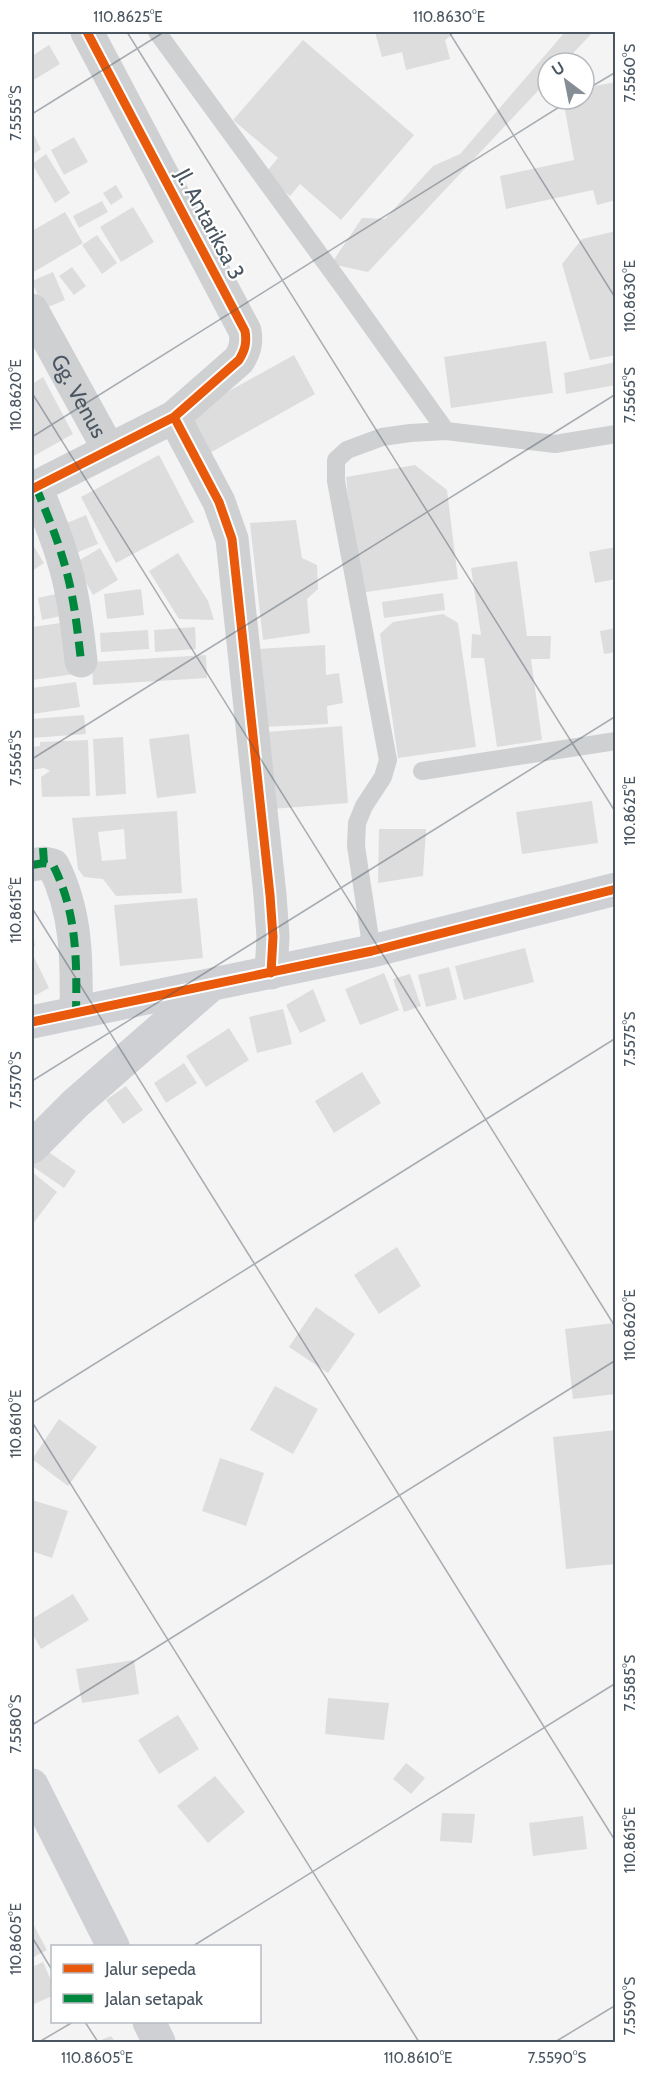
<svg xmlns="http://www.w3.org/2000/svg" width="647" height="2074" viewBox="0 0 647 2074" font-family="Cabin,sans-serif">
<rect width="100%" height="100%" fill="#f4f4f4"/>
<!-- building -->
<path fill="#ddddde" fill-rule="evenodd" d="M375,32H456L445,40L450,59L406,70L402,52L382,57Z
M565,32H593L564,63H548V80L368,272L331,264L362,218L385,219L433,166L460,154Z
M303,40L414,135L341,220L300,184L290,196L264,175L278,158L233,120Z
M49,45L60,64L32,81V56Z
M616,82V200L597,205L593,190L506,209L500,176L574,160L563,99H584V88Z
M32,131L41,149L32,155Z
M74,137L88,162L64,175L51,150Z
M46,154L70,193L55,203L32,164Z
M116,185L123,197L111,205L103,193Z
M102,201L108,212L79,228L73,216Z
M133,207L154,242L121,262L100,227Z
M65,212L83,243L32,273V231Z
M616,231V355L590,360L562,264L582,239Z
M97,235L117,263L102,274L82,245Z
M72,267L86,286L74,295L59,276Z
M53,272L65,300L43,309L32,281Z
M546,341L553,393L451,408L444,357Z
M294,355L315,394L208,454L186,415Z
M616,362V385L566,394L564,373Z
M43,377L73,434L32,457V384Z
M159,455L194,522L116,563L81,497Z
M415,465L447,490L458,579L359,593L346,477Z
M86,515L98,544L78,552L67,523Z
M296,520L302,558L317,565L318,589L307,599L310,633L263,640L250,523Z
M33,545L44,563L32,571V546Z
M616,547V579L595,583L589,552Z
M100,548L118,580L93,595L75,563Z
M178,553L208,601L214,620L179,619L149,571Z
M517,561L527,636H551L550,659H531L542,740L497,747L484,658H471L472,634L481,635L471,568Z
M141,589L144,615L107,619L104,594Z
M443,593L445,610L384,618L382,602Z
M56,594L61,616L42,620L38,598Z
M32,604L35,619L32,620Z
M443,614L458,623L476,747L398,758L380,634L393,622Z
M68,622L75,674L32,680V627Z
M195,627L196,649L155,652L154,630Z
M616,628V652L604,654L600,631Z
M148,630L149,649L101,652L100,633Z
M325,645L326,675L339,673L343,703L327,706L328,724L261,727L257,649Z
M206,655L207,678L93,685L92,662Z
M76,682L80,707L32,714V688Z
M84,715L86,734L32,738V719Z
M342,726L348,803L272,809L267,732Z
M189,734L196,793L157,798L149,739Z
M123,737L126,794L96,796L93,739Z
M88,740L90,796L42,797L41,777L50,771L44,768L32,770V747L40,746V742Z
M592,801L598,843L522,854L516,812Z
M177,811L182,893L116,896L103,879L84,877L78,869L72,818ZM124,829L126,859L102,861L98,832Z
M379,829H426L423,876L378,883Z
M197,898L203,958L120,966L114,905Z
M32,929L35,946L32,947Z
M525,948L534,982L464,1000L455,966Z
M32,953L49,988L36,995L32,994Z
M449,967L457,999L426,1007L418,975Z
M384,973L399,1010L360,1025L345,989Z
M410,974L421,1006L404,1012L393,979Z
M313,989L326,1021L300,1033L286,1005Z
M283,1009L292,1044L257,1053L249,1017Z
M229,1028L249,1060L206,1087L186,1056Z
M184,1063L197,1083L166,1103L154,1083Z
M362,1072L381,1103L334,1133L315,1101Z
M126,1086L143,1110L123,1124L106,1100Z
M44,1149L76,1171L64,1188L32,1166Z
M32,1172L57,1192L32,1225Z
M397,1247L421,1286L379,1314L354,1275Z
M316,1307L355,1334L328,1373L289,1347Z
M614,1323L616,1394L573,1399L565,1329Z
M275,1386L318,1409L293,1454L250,1430Z
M59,1419L97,1447L68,1486L32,1459Z
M616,1430V1564L566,1569L553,1437Z
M220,1458L264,1473L246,1526L202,1511Z
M32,1500L68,1511L52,1558L32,1551Z
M73,1594L89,1620L41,1649L32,1633V1619Z
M134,1660L139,1694L82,1703L76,1669Z
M328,1698L389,1703L384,1740L325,1734Z
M178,1715L199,1749L159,1774L138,1740Z
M406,1763L425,1778L411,1794L393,1779Z
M215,1776L245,1812L208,1843L177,1806Z
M442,1813L475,1814L472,1843L440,1841Z
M583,1816L587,1849L533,1856L529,1823Z
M32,1922L47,1950L32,1958Z
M43,1962L52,1983V1996L32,2005V1967Z
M111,2036L115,2042H96Z"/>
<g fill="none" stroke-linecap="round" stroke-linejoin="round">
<!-- lane -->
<path stroke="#ced0d2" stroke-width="18" d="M157,32L344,288L446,431
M422,771L616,741
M372,951L356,846L357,823L364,806L383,777L388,760L336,481V460L347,450L382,437L410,433L446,431L555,444L616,434"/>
<!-- street -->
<g stroke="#ced0d2" stroke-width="33">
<path id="s1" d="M32,310L109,450"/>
<path d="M174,417L219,502L232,539L270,895L273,937L271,973"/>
<path d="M36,487C45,510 55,532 62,556C73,590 77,625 81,661"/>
<path d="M32,489L174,417L239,360C245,350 247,343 245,331L87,32"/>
<path d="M32,865L44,863L53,865C77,912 77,961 76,1013"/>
</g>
<!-- secondary -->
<path stroke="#ced0d4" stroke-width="33" d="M32,1022L372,951L616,889
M32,1147L76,1103L210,986
M32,1785L113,1946
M149,2022L159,2042"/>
<!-- quiet -->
<path stroke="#00873e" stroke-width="8" stroke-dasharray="15 8" stroke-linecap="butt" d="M36,487C45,510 55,532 62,556C73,590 77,625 81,661
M43,848L44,863
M32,865L44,863L53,865C77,912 77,961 76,1013"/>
<!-- cycleway casing -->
<g stroke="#fff" stroke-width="13">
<path id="cycleway" d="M174,417L219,502L232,539L270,895L273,937L271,973
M32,489L174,417L239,360C245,350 247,343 245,331L87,32
M32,1022L372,951L616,889"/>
</g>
<!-- cycleway -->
<use href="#cycleway" stroke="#e8590c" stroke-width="9"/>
</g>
<!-- ticks -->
<path fill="none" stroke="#4a5661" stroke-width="1.5" stroke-opacity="0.45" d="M127,32L616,813M449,32L616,299M584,91L616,72M32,114L164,32M32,393L616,1328M32,437L572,99M32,759L616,394M32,908L616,1842M32,1081L616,716M32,1403L616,1038M32,1422L419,2042M32,1725L616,1360M32,1937L52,1970M193,1946L616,1683M85,2022L98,2042M39,2042L73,2022M555,2042L616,2005"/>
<g text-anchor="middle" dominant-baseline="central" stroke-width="4.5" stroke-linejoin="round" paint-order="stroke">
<!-- street labels -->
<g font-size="22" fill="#4a5661" stroke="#fff">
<text transform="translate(210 224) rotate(62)">Jl. Antariksa 3</text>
<text stroke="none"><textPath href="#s1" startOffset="98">Gg. Venus</textPath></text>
</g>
</g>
<!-- border -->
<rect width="647" height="2074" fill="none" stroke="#ffffff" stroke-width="66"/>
<!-- legend -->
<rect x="51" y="1945" width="210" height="78" fill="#ffffff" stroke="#b7bbc0" stroke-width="1.5"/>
<rect x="63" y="1964" width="30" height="9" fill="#e8590c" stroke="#b7bbc0" stroke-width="1.5"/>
<text x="105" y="1975" font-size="18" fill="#4a5661">Jalur sepeda</text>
<rect x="63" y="1994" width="30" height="9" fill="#00873e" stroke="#b7bbc0" stroke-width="1.5"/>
<text x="105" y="2005" font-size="18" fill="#4a5661">Jalan setapak</text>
<!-- north arrow -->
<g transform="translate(566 81) rotate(328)"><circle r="28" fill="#ffffff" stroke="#b7bbc0" stroke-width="1.5"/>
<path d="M0-4.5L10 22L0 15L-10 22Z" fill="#868d94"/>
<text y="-9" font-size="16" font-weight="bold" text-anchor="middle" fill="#4a5661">U</text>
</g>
<rect x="33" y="33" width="581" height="2008" fill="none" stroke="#4a5661" stroke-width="2"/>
<g font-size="15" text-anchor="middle" fill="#4a5661">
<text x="128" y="22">110.8625°E</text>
<text x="449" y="22">110.8630°E</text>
<text transform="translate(630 73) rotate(-90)" y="5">7.5560°S</text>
<text transform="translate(16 113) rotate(-90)" y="5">7.5555°S</text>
<text transform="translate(630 296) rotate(-90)" y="5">110.8630°E</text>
<text transform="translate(630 395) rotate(-90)" y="5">7.5565°S</text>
<text transform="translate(16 395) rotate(-90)" y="5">110.8620°E</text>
<text transform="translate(16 758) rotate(-90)" y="5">7.5565°S</text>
<text transform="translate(630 811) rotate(-90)" y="5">110.8625°E</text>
<text transform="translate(16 910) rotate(-90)" y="5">110.8615°E</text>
<text transform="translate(630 1039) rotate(-90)" y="5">7.5575°S</text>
<text transform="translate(16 1080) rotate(-90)" y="5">7.5570°S</text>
<text transform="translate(630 1325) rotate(-90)" y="5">110.8620°E</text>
<text transform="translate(16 1424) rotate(-90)" y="5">110.8610°E</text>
<text transform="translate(630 1683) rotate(-90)" y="5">7.5585°S</text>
<text transform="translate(16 1724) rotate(-90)" y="5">7.5580°S</text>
<text transform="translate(630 1840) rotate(-90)" y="5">110.8615°E</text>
<text transform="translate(16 1939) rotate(-90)" y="5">110.8605°E</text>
<text transform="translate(630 2006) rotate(-90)" y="5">7.5590°S</text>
<text x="97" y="2063">110.8605°E</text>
<text x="418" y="2063">110.8610°E</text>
<text x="557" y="2063">7.5590°S</text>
</g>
</svg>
